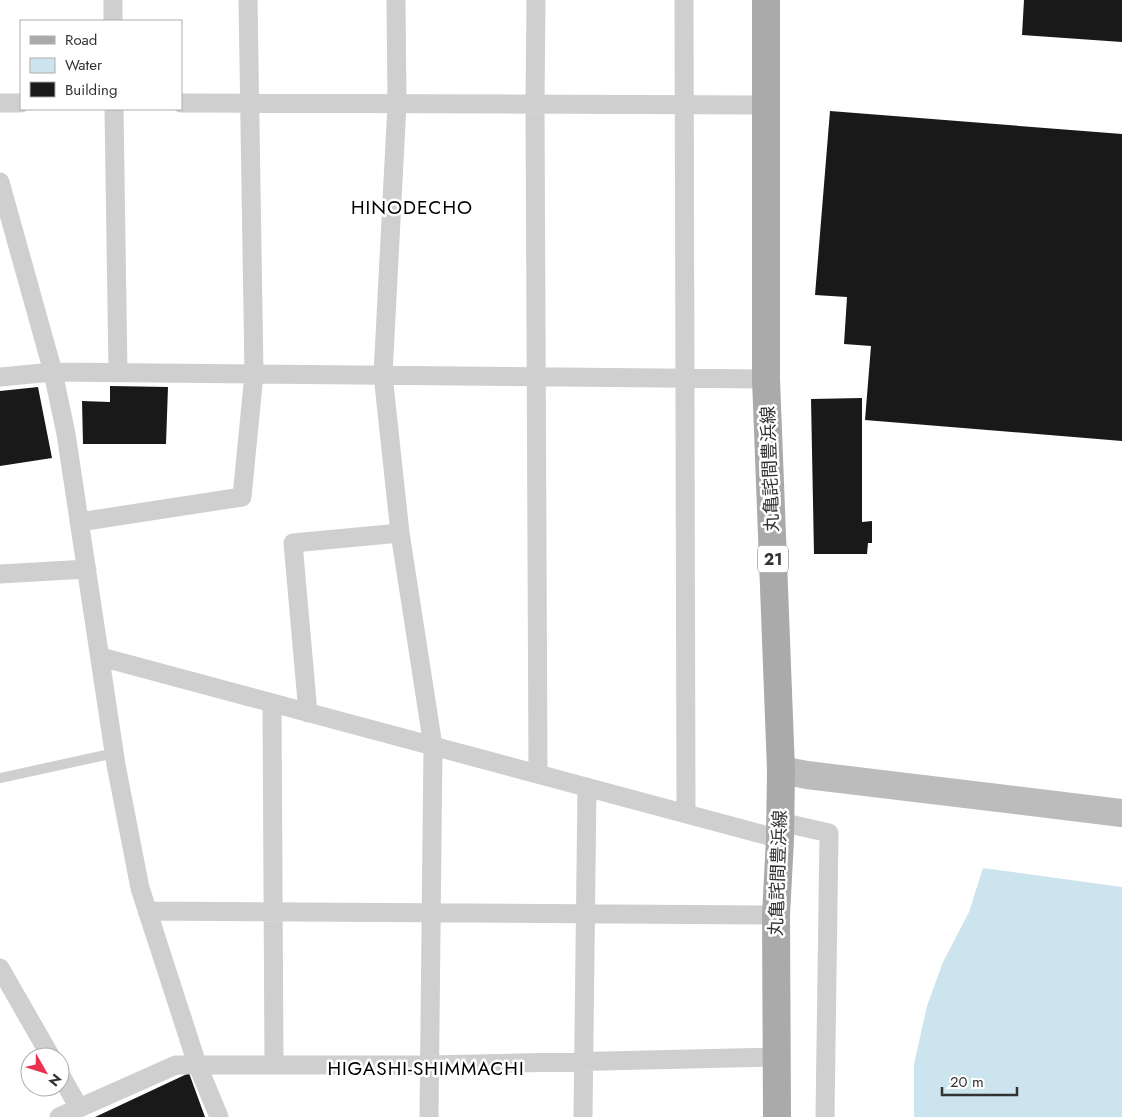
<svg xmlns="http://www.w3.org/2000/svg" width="1122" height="1117" viewBox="0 0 1122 1117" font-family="Jost,'Noto Sans JP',sans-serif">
<rect width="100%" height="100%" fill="#fff"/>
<!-- water -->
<path fill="#cce4ee" d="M983,868L1122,887V1117H914V1064L927,1006L943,962L969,912Z"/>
<!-- building -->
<path fill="#191919" d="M1024,0H1122V42L1022,35Z
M830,111L1122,134V441L865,420L871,346L844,344L847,297L815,295Z
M110,386L168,387L166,444H83L82,401L110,402Z
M38,387L52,458L0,466V391Z
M862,398V522L872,521V543H868L867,554H814L811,399Z
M189,1073L205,1117H95Z"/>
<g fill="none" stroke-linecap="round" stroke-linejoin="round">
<!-- lane -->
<path stroke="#cfcfcf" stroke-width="10" d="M0,778L115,753"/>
<!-- street -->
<path stroke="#cfcfcf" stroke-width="19" d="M113,0V21
M536,0L535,104L538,774
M684,0L686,813
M0,103H21
M181,103L766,105
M114,109L118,373
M0,182L53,372L66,434L116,765L140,888L197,1064L219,1117
M0,377L53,372L766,379
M79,522L242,497L254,374L248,0
M400,533L433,746L429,1117
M0,574L87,569
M101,657L780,839
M272,703L274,1064
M308,713L293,543L400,533L383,375L397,104L396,0
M781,822L829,833L825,1117
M147,911L776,915
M0,968L51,1057
M60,1074L79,1108
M59,1117L176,1065H430L776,1057
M583,1117L587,787"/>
<!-- secondary -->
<path stroke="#bcbcbc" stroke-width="28" d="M781,770L807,775L1122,813"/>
<!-- primary -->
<path stroke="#aaa" stroke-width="28" d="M766,0V379L781,770L780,839L776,915L777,1117"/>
</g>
<g text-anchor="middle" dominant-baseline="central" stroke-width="5" stroke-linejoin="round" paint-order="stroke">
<!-- shield labels -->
<rect fill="#fff" stroke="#707070" stroke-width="1" x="758" y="545.5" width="30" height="27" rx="4"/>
<g font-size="16" font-weight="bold" fill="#323232">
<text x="773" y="559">21</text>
</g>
<!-- street labels -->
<g font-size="18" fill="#323232" stroke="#fff">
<text transform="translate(770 469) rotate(-92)">丸亀詫間豊浜線</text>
<text transform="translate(778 873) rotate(-88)">丸亀詫間豊浜線</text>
</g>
<!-- neighbourhood labels -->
<g font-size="19" letter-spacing="1" fill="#000" stroke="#fff">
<text x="412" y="207">HINODECHO</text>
<text x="426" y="1068">HIGASHI-SHIMMACHI</text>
</g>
</g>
<!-- legend -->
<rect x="20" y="20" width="162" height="90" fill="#ffffff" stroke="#adadad"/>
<rect x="30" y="36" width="25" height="8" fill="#aaaaaa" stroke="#adadad"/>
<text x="65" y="45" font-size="15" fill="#323232">Road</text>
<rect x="30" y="58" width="25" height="15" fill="#cce4ee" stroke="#adadad"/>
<text x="65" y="70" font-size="15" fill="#323232">Water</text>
<rect x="30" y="82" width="25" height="15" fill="#191919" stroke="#adadad"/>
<text x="65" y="95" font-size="15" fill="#323232">Building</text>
<!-- north arrow -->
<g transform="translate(45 1072) rotate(129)"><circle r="24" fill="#ffffff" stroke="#adadad"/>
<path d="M0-4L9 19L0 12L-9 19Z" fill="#ea3250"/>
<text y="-8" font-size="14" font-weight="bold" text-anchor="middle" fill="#323232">N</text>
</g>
<!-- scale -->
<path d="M942 1087v8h75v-8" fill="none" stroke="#323232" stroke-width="2.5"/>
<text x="950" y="1087" font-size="15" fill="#323232" stroke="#ffffff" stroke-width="4" paint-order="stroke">20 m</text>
</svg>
